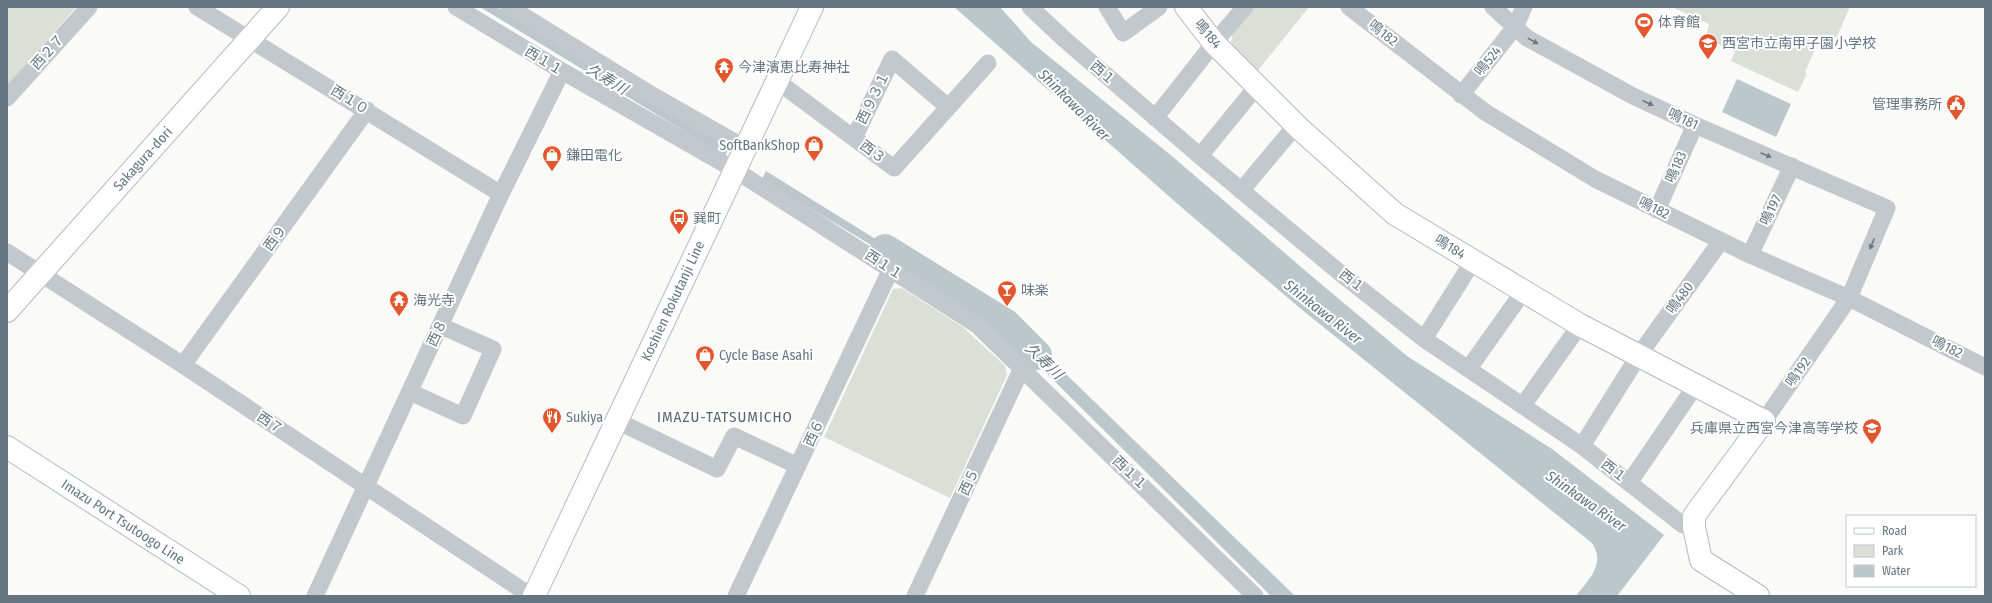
<svg xmlns="http://www.w3.org/2000/svg" width="1992" height="603" viewBox="0 0 1992 603" font-family="'Fira Sans Condensed','Noto Sans JP',sans-serif">
<rect width="100%" height="100%" fill="#fafaf8"/>
<!-- green -->
<path fill="#dadfd7" d="M7,7H76L7,86Z
M1254,7H1309L1256,73L1238,53L1231,42L1233,30Z
M1672,7H1850L1834,43L1820,38L1805,72L1807,74L1798,92L1731,61L1735,52L1706,38L1709,24Z
M902,288L964,328L1005,366L1007,375L950,498L824,437L893,289Z"/>
<!-- water -->
<path fill="#bbc7cb" d="M480,7H497L729,148L725,156Z
M954,7H1000L1031,42L1173,157L1308,273L1407,356L1552,449L1664,535L1617,596H1576C1589,579 1606,564 1592,543L1301,309L1180,206Z
M1737,79L1791,104L1776,137L1722,112Z
M766,171L922,268L919,274L762,179Z
M1011,321L1295,596H1271L1004,331Z"/>
<g fill="none" stroke-linecap="round" stroke-linejoin="round">
<!-- river -->
<path stroke="#bbc7cb" stroke-width="30" d="M885,249L1006,324L1037,355"/>
<!-- secondary casing -->
<g stroke="#b3babf" stroke-width="24">
<path id="secondary" d="M1186,7L1214,43L1300,129L1395,214L1580,325L1764,421L1694,516V527L1701,560L1758,596
M7,311L278,7
M7,447L239,596
M534,596L812,7"/>
</g>
<!-- street -->
<path stroke="#c3c8cc" stroke-width="17" d="M197,7L501,194
M456,7L562,71L735,170L977,325L1255,596
M509,7L652,95L745,148
M1030,7L1064,39L1200,156L1339,272L1424,339L1582,446L1683,525L1694,527
M1107,7L1123,33L1159,7
M1349,7L1485,112L1595,179L1750,255L1849,298L1985,367
M1493,7L1527,38L1633,96L1695,125L1887,208L1849,298L1764,421
M777,81L894,168L988,63
M1461,95L1515,27L1524,7
M7,98L89,7
M1155,118L1214,43L1245,7
M854,138L892,59L948,107
M1200,156L1257,86
M1241,191L1296,125
M1657,210L1695,125
M7,252L183,365L531,596
M1750,255L1792,166
M1424,339L1473,261
M183,365L367,110
M1469,368L1523,292
M410,392L463,416L493,349L441,326
M1523,405L1580,325
M617,421L717,469L734,436L798,466
M1582,446L1639,355L1721,241
M1629,483L1696,385
M315,596L501,194L562,71
M736,596L891,269
M915,596L1022,368"/>
<!-- secondary -->
<use href="#secondary" stroke="#fff" stroke-width="22"/>
</g>
<!-- one-way arrows -->
<defs><path id="oneway-solid" d="M-6-.8H1V-3.2L6.5 0L1 3.2V.8H-6Z"/></defs>
<g fill="#6a7a87">
<use href="#oneway-solid" transform="translate(1533 41) rotate(29)"/>
<use href="#oneway-solid" transform="translate(1648 103) rotate(25)"/>
<use href="#oneway-solid" transform="translate(1766 155) rotate(23)"/>
<use href="#oneway-solid" transform="translate(1872 244) rotate(113)"/>
</g>
<!-- icons -->
<defs>
<g id="stadium-pin" transform="scale(1)"><path d="M0 17L-7.5 6A9.5 9.5 0 1 1 7.5 6Z" fill="#e4572e" stroke="#fff"/><path d="M0-5a6.5 5 0 1 0 0 10a6.5 5 0 1 0 0-10ZM-3.5-1.8h7v3.6h-7Z" fill="#fff"/></g>
<g id="school-pin" transform="scale(1)"><path d="M0 17L-7.5 6A9.5 9.5 0 1 1 7.5 6Z" fill="#e4572e" stroke="#fff"/><path d="M0-5L7-2L0 1L-7-2ZM-4 1L0 2.5L4 1V4Q0 6-4 4Z" fill="#fff"/></g>
<g id="temple-pin" transform="scale(1)"><path d="M0 17L-7.5 6A9.5 9.5 0 1 1 7.5 6Z" fill="#e4572e" stroke="#fff"/><path d="M0-6L5-2H3V0L6.5 2.5H4V6H1.5V3h-3V6H-4V2.5H-6.5L-3 0V-2H-5Z" fill="#fff"/></g>
<g id="civic-pin" transform="scale(1)"><path d="M0 17L-7.5 6A9.5 9.5 0 1 1 7.5 6Z" fill="#e4572e" stroke="#fff"/><path d="M-.6-6.5H3V-4.5H.6V-3L4-1V1h2V6H-6V1h2V-1L-.6-3ZM-1.2 2.5V6h2.4V2.5Z" fill="#fff"/></g>
<g id="shop-pin" transform="scale(1)"><path d="M0 17L-7.5 6A9.5 9.5 0 1 1 7.5 6Z" fill="#e4572e" stroke="#fff"/><path d="M-5-2.5h2.3a2.7 3.5 0 0 1 5.4 0H5L5.5 6h-11ZM-1.5-2.5h3a1.5 2.3 0 0 0-3 0Z" fill="#fff"/></g>
<g id="bus-pin" transform="scale(1)"><path d="M0 17L-7.5 6A9.5 9.5 0 1 1 7.5 6Z" fill="#e4572e" stroke="#fff"/><path d="M-5-6H5V4H4V6H2V4H-2V6H-4V4H-5ZM-3.5-4V0h7V-4ZM-3.5 1.2v1.5H-2V1.2ZM2 1.2v1.5H3.5V1.2Z" fill="#fff"/></g>
<g id="bar-pin" transform="scale(1)"><path d="M0 17L-7.5 6A9.5 9.5 0 1 1 7.5 6Z" fill="#e4572e" stroke="#fff"/><path d="M-6-5H6L.8 .8V4.5H3.5V6h-7V4.5H-.8V.8Z" fill="#fff"/></g>
<g id="restaurant-pin" transform="scale(1)"><path d="M0 17L-7.5 6A9.5 9.5 0 1 1 7.5 6Z" fill="#e4572e" stroke="#fff"/><path d="M-5-6h1v4h1v-4h1v4h1v-4h1v5L-1.5 .5V6h-2V.5L-5-1ZM5-6V6H3V1.5H1.5Q1.5-4 5-6Z" fill="#fff"/></g>
</defs>
<g fill-rule="evenodd">
<use href="#stadium-pin" x="1644" y="22"/>
<use href="#school-pin" x="1708" y="43"/>
<use href="#temple-pin" x="724" y="67"/>
<use href="#civic-pin" x="1956" y="104"/>
<use href="#shop-pin" x="814" y="145"/>
<use href="#shop-pin" x="552" y="155"/>
<use href="#bus-pin" x="679" y="218"/>
<use href="#bar-pin" x="1007" y="290"/>
<use href="#temple-pin" x="399" y="300"/>
<use href="#shop-pin" x="705" y="355"/>
<use href="#restaurant-pin" x="552" y="417"/>
<use href="#school-pin" x="1872" y="428"/>
</g>
<g text-anchor="middle" dominant-baseline="central" stroke-width="4" stroke-linejoin="round" paint-order="stroke">
<!-- poi labels -->
<g font-size="14" fill="#657683" stroke="#fff" text-anchor="start">
<text x="1658" y="22">体育館</text>
<text x="1722" y="43">西宮市立南甲子園小学校</text>
<text x="738" y="67">今津濱恵比寿神社</text>
<text x="1942" y="104" text-anchor="end">管理事務所</text>
<text x="800" y="145" text-anchor="end">SoftBankShop</text>
<text x="566" y="155">鎌田電化</text>
<text x="693" y="218">巽町</text>
<text x="1021" y="290">味楽</text>
<text x="413" y="300">海光寺</text>
<text x="719" y="355">Cycle Base Asahi</text>
<text x="566" y="417">Sukiya</text>
<text x="1858" y="428" text-anchor="end">兵庫県立西宮今津高等学校</text>
</g>
<!-- street labels -->
<g font-size="14" fill="#657683" stroke="#fff">
<text transform="translate(1383 33) rotate(38)">鳴182</text>
<text transform="translate(1208 34) rotate(50)">鳴184</text>
<text transform="translate(48 52) rotate(-48)">西２７</text>
<text transform="translate(544 61) rotate(31)">西１１</text>
<text transform="translate(1488 61) rotate(-51)">鳴524</text>
<text transform="translate(1103 73) rotate(41)">西１</text>
<text transform="translate(873 98) rotate(-64)">西９３１</text>
<text transform="translate(350 100) rotate(32)">西１０</text>
<text transform="translate(1683 119) rotate(25)">鳴181</text>
<text transform="translate(873 152) rotate(37)">西３</text>
<text transform="translate(143 159) rotate(-48)">Sakagura-dori</text>
<text transform="translate(1676 167) rotate(-66)">鳴183</text>
<text transform="translate(1654 208) rotate(26)">鳴182</text>
<text transform="translate(1771 210) rotate(-65)">鳴197</text>
<text transform="translate(275 238) rotate(-54)">西９</text>
<text transform="translate(1450 247) rotate(31)">鳴184</text>
<text transform="translate(884 265) rotate(33)">西１１</text>
<text transform="translate(1352 281) rotate(38)">西１</text>
<text transform="translate(1680 298) rotate(-54)">鳴480</text>
<text transform="translate(673 301) rotate(-65)">Koshien Rokutanji Line</text>
<text transform="translate(437 333) rotate(-65)">西８</text>
<text transform="translate(1947 347) rotate(27)">鳴182</text>
<text transform="translate(1798 372) rotate(-55)">鳴192</text>
<text transform="translate(270 423) rotate(34)">西７</text>
<text transform="translate(814 433) rotate(-65)">西６</text>
<text transform="translate(1614 471) rotate(38)">西１</text>
<text transform="translate(1130 473) rotate(44)">西１１</text>
<text transform="translate(969 482) rotate(-65)">西５</text>
<text transform="translate(123 522) rotate(33)">Imazu Port Tsutoogo Line</text>
</g>
<!-- water labels -->
<g font-size="15" font-style="italic" fill="#60757c" stroke="#fff">
<text transform="translate(607 79) rotate(31)">久寿川</text>
<text transform="translate(1074 105) rotate(45)">Shinkawa River</text>
<text transform="translate(1323 312) rotate(38)">Shinkawa River</text>
<text transform="translate(1044 361) rotate(44)">久寿川</text>
<text transform="translate(1586 501) rotate(35)">Shinkawa River</text>
</g>
<!-- neighbourhood labels -->
<g font-size="15" letter-spacing="1" fill="#57646e" stroke="#fff">
<text x="725" y="417">IMAZU-TATSUMICHO</text>
</g>
</g>
<!-- border -->
<rect width="1992" height="603" fill="none" stroke="#657683" stroke-width="16"/>
<!-- legend -->
<rect x="1846" y="515" width="130" height="72" fill="#ffffff" stroke="#c1c8cd"/>
<rect x="1854" y="528" width="20" height="6" fill="#ffffff" stroke="#c1c8cd"/>
<text x="1882" y="535" font-size="12" fill="#657683">Road</text>
<rect x="1854" y="545" width="20" height="12" fill="#dadfd7" stroke="#c1c8cd"/>
<text x="1882" y="555" font-size="12" fill="#657683">Park</text>
<rect x="1854" y="565" width="20" height="12" fill="#bbc7cb" stroke="#c1c8cd"/>
<text x="1882" y="575" font-size="12" fill="#657683">Water</text>
</svg>
